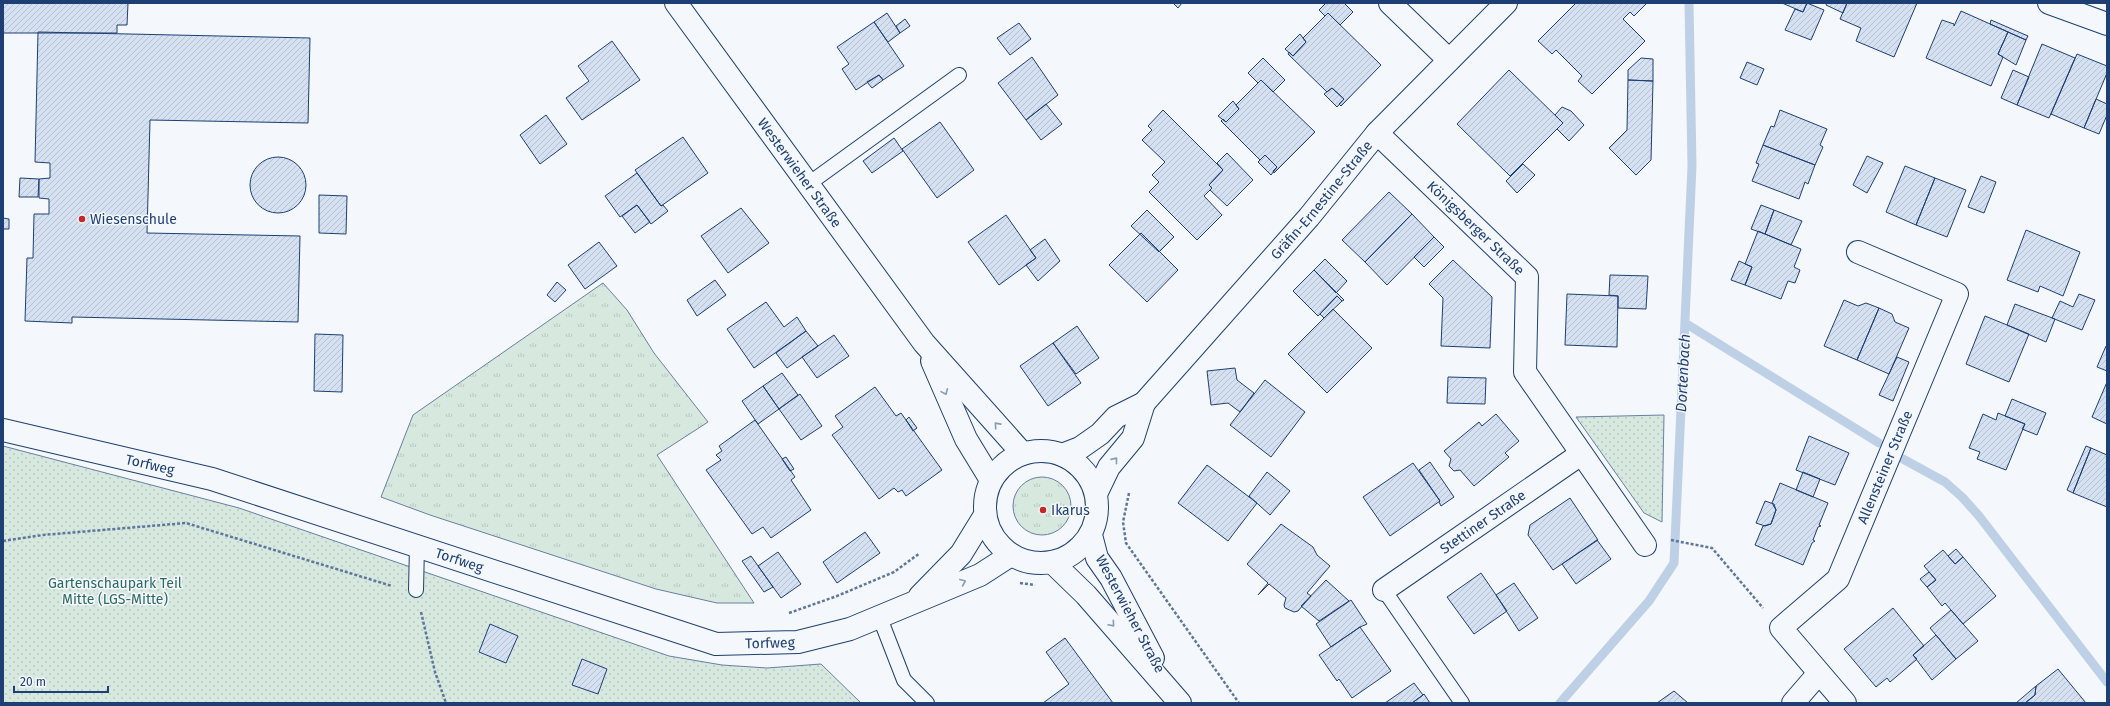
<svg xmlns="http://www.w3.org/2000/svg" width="2110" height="706" viewBox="0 0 2110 706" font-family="'Fira Sans',sans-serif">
<defs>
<pattern id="grass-tufts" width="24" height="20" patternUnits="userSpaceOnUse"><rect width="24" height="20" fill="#d7e8df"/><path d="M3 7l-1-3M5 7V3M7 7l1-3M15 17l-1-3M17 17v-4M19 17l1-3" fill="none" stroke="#b8c8c3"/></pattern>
<pattern id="park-dots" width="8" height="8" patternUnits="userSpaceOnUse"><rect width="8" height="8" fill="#d7e8df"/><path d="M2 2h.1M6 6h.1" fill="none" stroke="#b8c8c3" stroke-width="1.8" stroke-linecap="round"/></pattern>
<pattern id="building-hatch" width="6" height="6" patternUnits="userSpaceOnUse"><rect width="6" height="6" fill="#d5e0f0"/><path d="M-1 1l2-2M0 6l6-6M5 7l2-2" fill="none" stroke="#b6c1d1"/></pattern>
</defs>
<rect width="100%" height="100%" fill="#f4f7fb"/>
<!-- grass -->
<path fill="url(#grass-tufts)" stroke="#687fa3" d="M603,283L627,310L654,353L708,422L657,455L754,603H717L656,589L430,515L381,497L413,415Z
M1013 506a29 29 0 1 1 58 0a29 29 0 1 1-58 0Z"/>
<!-- park -->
<path fill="url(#park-dots)" stroke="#687fa3" d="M1664,415L1662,522L1644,513L1576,417Z
M3,446L239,508L669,656L722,665L767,668L821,664L861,703H3Z"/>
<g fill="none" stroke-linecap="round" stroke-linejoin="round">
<!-- stream -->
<path stroke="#bed0e5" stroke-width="9" d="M1685,323L1879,443
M1903,459L1945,482L1962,497L1979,516L2107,682
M1560,703L1649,601L1674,563L1692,166L1689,3"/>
</g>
<!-- building -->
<path fill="url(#building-hatch)" stroke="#1d3f73" d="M3,3H128L127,25H117V33H3Z
M1173,3H1182L1178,8Z
M1326,3H1344L1353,12L1340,25L1328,13L1325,16L1319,10Z
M1576,3H1647L1634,16L1630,12L1623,19L1645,41L1592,94L1578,81L1582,76L1556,50L1552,54L1538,41Z
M1782,3H1807L1803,12Z
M1807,3L1824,10L1811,40L1785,30L1795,9L1803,12Z
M1827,3H1847L1843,13L1826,5Z
M1847,3H1917L1894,57L1856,41L1861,28L1840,19Z
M1961,11L2008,32L1998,54L2003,57L1991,86L1926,58L1942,20L1954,24V26Z
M887,13L900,33L888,42L874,22Z
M1328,13L1381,65L1341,106L1339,104L1344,99L1332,88L1327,92L1288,54L1289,52L1293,56L1306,42L1303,38Z
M905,19L910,26L900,33L896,26Z
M1991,20L2028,36L2026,40L1990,24Z
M874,22L904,66L883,80L879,75L856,90L842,69L849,64L837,47Z
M1019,23L1031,39L1010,55L997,38Z
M38,32L310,38L308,123L150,120L147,233L300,236L298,322L72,317V323L25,321L27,258H33L34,214H49V199L39,198V179L50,178V163L35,162Z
M2008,32L2026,40L2016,65L1998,54Z
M1300,34L1306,42L1293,56L1285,49Z
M612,41L640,80L582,120L566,98L589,81L578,66Z
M2042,44L2075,58L2049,118L2017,105Z
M2077,54L2107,66V73L2084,128L2051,114Z
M1032,57L1058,95L1026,120L998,83Z
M1263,58L1285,80L1273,92L1261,80L1258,83L1248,73Z
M1641,58L1653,59V81L1628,80V70Z
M1747,62L1764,69L1757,85L1740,78Z
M1509,70L1563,123L1510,176L1457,124Z
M2013,70L2029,77L2017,105L2001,98Z
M879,75L883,80L872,88L867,82Z
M1261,80L1315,132L1274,173L1273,171L1277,167L1265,155L1260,160L1221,121L1223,119L1226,122L1239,109L1236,105Z
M1628,80L1653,81L1651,160L1636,175L1609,148L1627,130Z
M1332,88L1344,99L1337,107L1324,94Z
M2096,99L2107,104V115L2099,134L2084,128Z
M1233,101L1239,109L1226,122L1218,116Z
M1046,104L1062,124L1041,140L1026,120Z
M1562,107L1571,111L1584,125L1569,141L1557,129L1563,123L1555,115Z
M1163,110L1223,170L1209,185L1212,188L1204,196L1222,215L1197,240L1149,192L1159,182L1152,175L1165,162L1142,140L1152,130L1148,126Z
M1780,110L1827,129L1820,145L1823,147L1815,165L1763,145L1771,126L1774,127Z
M546,115L567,144L540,164L520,135Z
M940,122L974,170L937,198L902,149Z
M683,137L708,173L661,206L635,170Z
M894,138L903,151L872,173L863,161Z
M1763,145L1815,165L1808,184L1805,182L1799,199L1752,181L1759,164L1756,163Z
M1227,153L1253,180L1227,206L1210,190L1212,188L1209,185L1223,170L1217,163Z
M1265,155L1277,167L1271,175L1258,162Z
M1867,156L1883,163L1867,193L1853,185Z
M250 185a28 28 0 1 1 56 0a28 28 0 1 1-56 0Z
M1523,164L1535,175L1517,193L1506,181Z
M1905,166L1935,178L1916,225L1886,212Z
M637,173L661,206L663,205L668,211L651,224L637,205L620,217L605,196Z
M1981,176L1996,182L1984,213L1968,207Z
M20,178L39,179L38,197H19Z
M1935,178L1966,190L1947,237L1916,225Z
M1389,192L1412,214L1365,262L1342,240Z
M319,195L347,196L346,234L319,233Z
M637,205L650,222L635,233L622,216Z
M1761,205L1774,210L1765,234L1751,229Z
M741,208L769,243L728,273L701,236Z
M1147,210L1174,237L1159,252L1131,226Z
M1774,210L1802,221L1791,245L1765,234Z
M1412,214L1434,237L1387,285L1365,262Z
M1006,215L1036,258L999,285L968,242Z
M3,218L9,219V229H3Z
M2026,230L2080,252L2063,296L2040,286L2038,292L2007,280Z
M1758,231L1801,249L1794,267L1800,270L1795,283L1788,281L1781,299L1745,285L1752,267L1745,264Z
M1141,233L1178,270L1147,302L1109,265Z
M1434,237L1444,247L1424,267L1414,257Z
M1045,239L1060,261L1038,281L1026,265L1036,258L1030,250Z
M599,242L617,266L585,289L568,265Z
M1325,259L1347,281L1336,293L1314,270Z
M1453,260L1492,297L1490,348L1441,346L1443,298L1429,284Z
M1739,261L1752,267L1745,285L1731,280Z
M1314,270L1344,300L1342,301L1337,296L1318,316L1293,291Z
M1610,275L1648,276L1646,309L1618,308V296L1609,295Z
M715,280L726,295L697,316L687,300Z
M557,282L566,290L555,302L547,295Z
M1567,294L1618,296L1617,347L1565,345Z
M2079,294L2095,300L2082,330L2052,318L2060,301L2073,307Z
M1337,296L1342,301L1324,318L1320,314Z
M1844,300L1858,306L1866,303L1879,308L1857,360L1824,346Z
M766,302L784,327L797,317L806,331L754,368L727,329Z
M2015,304L2055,319L2046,342L2007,325Z
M1879,308L1892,314L1895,322L1909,328L1889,374L1857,360Z
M1333,309L1372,348L1327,393L1288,354Z
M1985,316L2029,334L2009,382L1966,364Z
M1077,326L1099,358L1076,374L1053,343Z
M806,331L818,346L787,368L776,353Z
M315,334L343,335L342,392L314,391Z
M834,335L849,356L817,378L802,357Z
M1053,343L1081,383L1048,406L1020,366Z
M2106,346L2107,347V371L2097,367Z
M1897,357L1909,362L1893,401L1879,395Z
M1235,368L1237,380L1254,393L1240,412L1228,403L1211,405L1207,371Z
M782,373L798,395L779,409L763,386Z
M1448,377L1486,378L1485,404L1447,403Z
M1265,380L1305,412L1271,457L1230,425Z
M2107,382V424L2092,417Z
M763,386L779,409L758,424L742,401Z
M875,387L896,416L901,413L942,470L906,496L902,490L898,492L894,488L879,499L832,435L843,427L835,416Z
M800,394L822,426L801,440L779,409Z
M2012,399L2046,413L2037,435L2022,429L2025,424L2005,416Z
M1998,413L2025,424L2006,470L1977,459L1980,452L1969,448L1983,414L1996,420Z
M1496,414L1519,441L1505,453L1509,457L1474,486L1460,470L1454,471L1449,466L1451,459L1444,451L1479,422L1482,426Z
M909,417L917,428L913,431L906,420Z
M755,420L795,477L791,480L811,510L771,538L763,527L752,534L706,470L721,460L716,455L722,451L719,446Z
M1809,436L1849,453L1835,485L1796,470Z
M2086,446L2091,448L2073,493L2067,490Z
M2091,448L2107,455V507L2073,493Z
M786,457L794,469L790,471L782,459Z
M1430,462L1454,497L1441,506L1439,502L1440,501L1419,470Z
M1413,463L1440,501L1390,536L1363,497Z
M1207,465L1257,503L1228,541L1178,503Z
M1267,472L1290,491L1270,515L1249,496Z
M1803,472L1820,479L1813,497L1796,490Z
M1780,483L1828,503L1819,525L1821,526L1818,527L1813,540L1815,541L1812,543L1803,565L1755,545L1763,526L1771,524L1776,510L1772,503Z
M1570,498L1598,540L1553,570L1528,535L1530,525Z
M1765,501L1774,504L1776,510L1771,524L1765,526L1756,523Z
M1281,524L1313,547L1317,555L1330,566L1307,593L1311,596L1298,611L1294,612L1285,608L1284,605L1286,598L1269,584L1258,595L1268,583L1247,564Z
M865,532L880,553L837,583L823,562Z
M1597,540L1611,559L1576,584L1562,564Z
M1956,549L1963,557L1955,564L1948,556Z
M1943,550L1955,564L1963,557L1996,596L1963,624L1945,603L1942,606L1927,587L1936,580L1924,566Z
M778,552L801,584L781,598L758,566Z
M751,556L773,587L764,592L742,561Z
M1929,572L1936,580L1927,587L1920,579Z
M1481,573L1507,611L1474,634L1447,597Z
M1326,580L1349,601L1319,621L1301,606Z
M1514,583L1538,618L1519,631L1496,595Z
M1351,600L1367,624L1360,627L1331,647L1316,624Z
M1893,608L1924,646L1913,655L1917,659L1916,660L1890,682L1887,678L1876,687L1844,649Z
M1951,610L1978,641L1956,659L1930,628Z
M490,624L518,636L506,663L479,652Z
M1360,627L1391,671L1352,698L1339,679L1337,681L1319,655Z
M1936,635L1956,659L1932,680L1913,655Z
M1065,638L1113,703H1043L1069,684L1046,652Z
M582,659L607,669L598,694L572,685Z
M2058,669L2086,703H2025L2035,695L2036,686Z
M1414,683L1423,695L1412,703H1385Z
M2036,686L2035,695L2025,703H2016Z
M1674,691L1688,703H1657Z
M1424,694L1430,703H1412L1423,695Z"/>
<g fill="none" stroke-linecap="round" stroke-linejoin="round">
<!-- service casing -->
<g stroke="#1d3f73" stroke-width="16">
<path id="service" d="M807,185L959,75
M416,590L417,546
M1384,590L1462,703
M880,618L904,680L927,703"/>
</g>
<!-- minor casing -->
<g stroke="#1d3f73" stroke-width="24">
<g id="minor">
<path d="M1390,3L1449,60"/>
<path d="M2049,3L2107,24"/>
<path id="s1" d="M1377,133L1527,277L1525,372L1645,545"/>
<path id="s2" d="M3,430L212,479L716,644L798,642L850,629L980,575L1011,555"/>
<path id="s3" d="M1062,455L1080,448L1100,434L1116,417L1144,403L1309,217L1377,133L1506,3"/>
<path d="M1096,494L1109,467L1133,438L1144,403"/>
<path id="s4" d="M1384,590L1581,454"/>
<path d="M920,596L961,554L985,515"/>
<path d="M1793,703L1819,673"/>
<path id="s5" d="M1845,703L1781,628L1838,579L1957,294L1858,252"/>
</g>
</g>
<!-- secondary casing -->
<g stroke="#1d3f73" stroke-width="24">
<g id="secondary">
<path id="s6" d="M676,3L924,343L1023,454"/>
<path d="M932,361L966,439L991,480"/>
<circle cx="1041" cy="507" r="56"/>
<path d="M1091,535L1097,558L1111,578L1153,658"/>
<path d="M1053,563L1086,595L1180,703"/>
</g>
</g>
<!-- path -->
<path stroke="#5e769c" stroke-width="2.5" stroke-dasharray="3 2" stroke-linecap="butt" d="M1129,493L1123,522L1126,543L1239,703
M1671,540L1712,548L1763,608
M3,541L43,535L186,523L392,586
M1020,583L1035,585
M421,612L435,672L446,703
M789,613L837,596L894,572L920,553"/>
<!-- service -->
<use href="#service" stroke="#f4f7fb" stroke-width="14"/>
<!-- minor -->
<use href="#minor" stroke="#f4f7fb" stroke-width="22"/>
<!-- secondary -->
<use href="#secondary" stroke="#f4f7fb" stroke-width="22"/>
</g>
<!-- one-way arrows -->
<defs><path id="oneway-chevron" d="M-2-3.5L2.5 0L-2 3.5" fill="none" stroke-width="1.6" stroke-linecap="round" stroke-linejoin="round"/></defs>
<g stroke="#889bb7">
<use href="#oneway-chevron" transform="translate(945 392) rotate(66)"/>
<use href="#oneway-chevron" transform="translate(997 425) rotate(-132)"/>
<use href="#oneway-chevron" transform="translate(1115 460) rotate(-51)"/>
<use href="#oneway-chevron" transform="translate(963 582) rotate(-23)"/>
<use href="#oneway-chevron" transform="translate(1112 624) rotate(49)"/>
</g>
<!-- markers -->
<g fill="#c62828" stroke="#f4f7fb" stroke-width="1.5">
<circle cx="82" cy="219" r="4"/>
<circle cx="1043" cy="510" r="4"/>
</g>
<g text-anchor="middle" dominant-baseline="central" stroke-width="3" stroke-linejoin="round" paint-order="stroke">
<!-- street labels -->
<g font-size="14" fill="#1d3f73" stroke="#f4f7fb">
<text stroke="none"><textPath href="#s6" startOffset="210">Westerwieher Straße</textPath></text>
<text stroke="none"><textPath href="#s3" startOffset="368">Gräfin-Ernestine-Straße</textPath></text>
<text stroke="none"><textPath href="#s1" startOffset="137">Königsberger Straße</textPath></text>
<text stroke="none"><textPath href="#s2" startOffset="151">Torfweg</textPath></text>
<text stroke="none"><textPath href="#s5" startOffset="295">Allensteiner Straße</textPath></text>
<text stroke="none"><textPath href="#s4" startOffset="120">Stettiner Straße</textPath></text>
<text stroke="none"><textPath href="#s2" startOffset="475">Torfweg</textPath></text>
<text transform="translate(1130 614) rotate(62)">Westerwieher Straße</text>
<text stroke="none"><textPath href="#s2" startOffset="799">Torfweg</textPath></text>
</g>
<!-- poi labels -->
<g font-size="14" fill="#1d3f73" stroke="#f4f7fb" text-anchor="start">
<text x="90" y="219">Wiesenschule</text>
<text x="1051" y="510">Ikarus</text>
</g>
<!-- park labels -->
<g font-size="14" fill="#2c6c60" stroke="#f4f7fb">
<text x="115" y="583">Gartenschaupark Teil<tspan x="115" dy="16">Mitte (LGS-Mitte)</tspan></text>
</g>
<!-- water labels -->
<g font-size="15" font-style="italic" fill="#1d3f73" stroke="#f4f7fb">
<text transform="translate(1683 373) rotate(-87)">Dortenbach</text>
</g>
</g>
<!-- border -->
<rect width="2110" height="706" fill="none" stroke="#1d3f73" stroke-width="8"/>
<!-- scale -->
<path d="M14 686v6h94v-6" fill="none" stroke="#1d3f73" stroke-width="2"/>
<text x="20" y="686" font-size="12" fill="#1d3f73" stroke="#f4f7fb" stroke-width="3" paint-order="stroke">20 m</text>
</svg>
